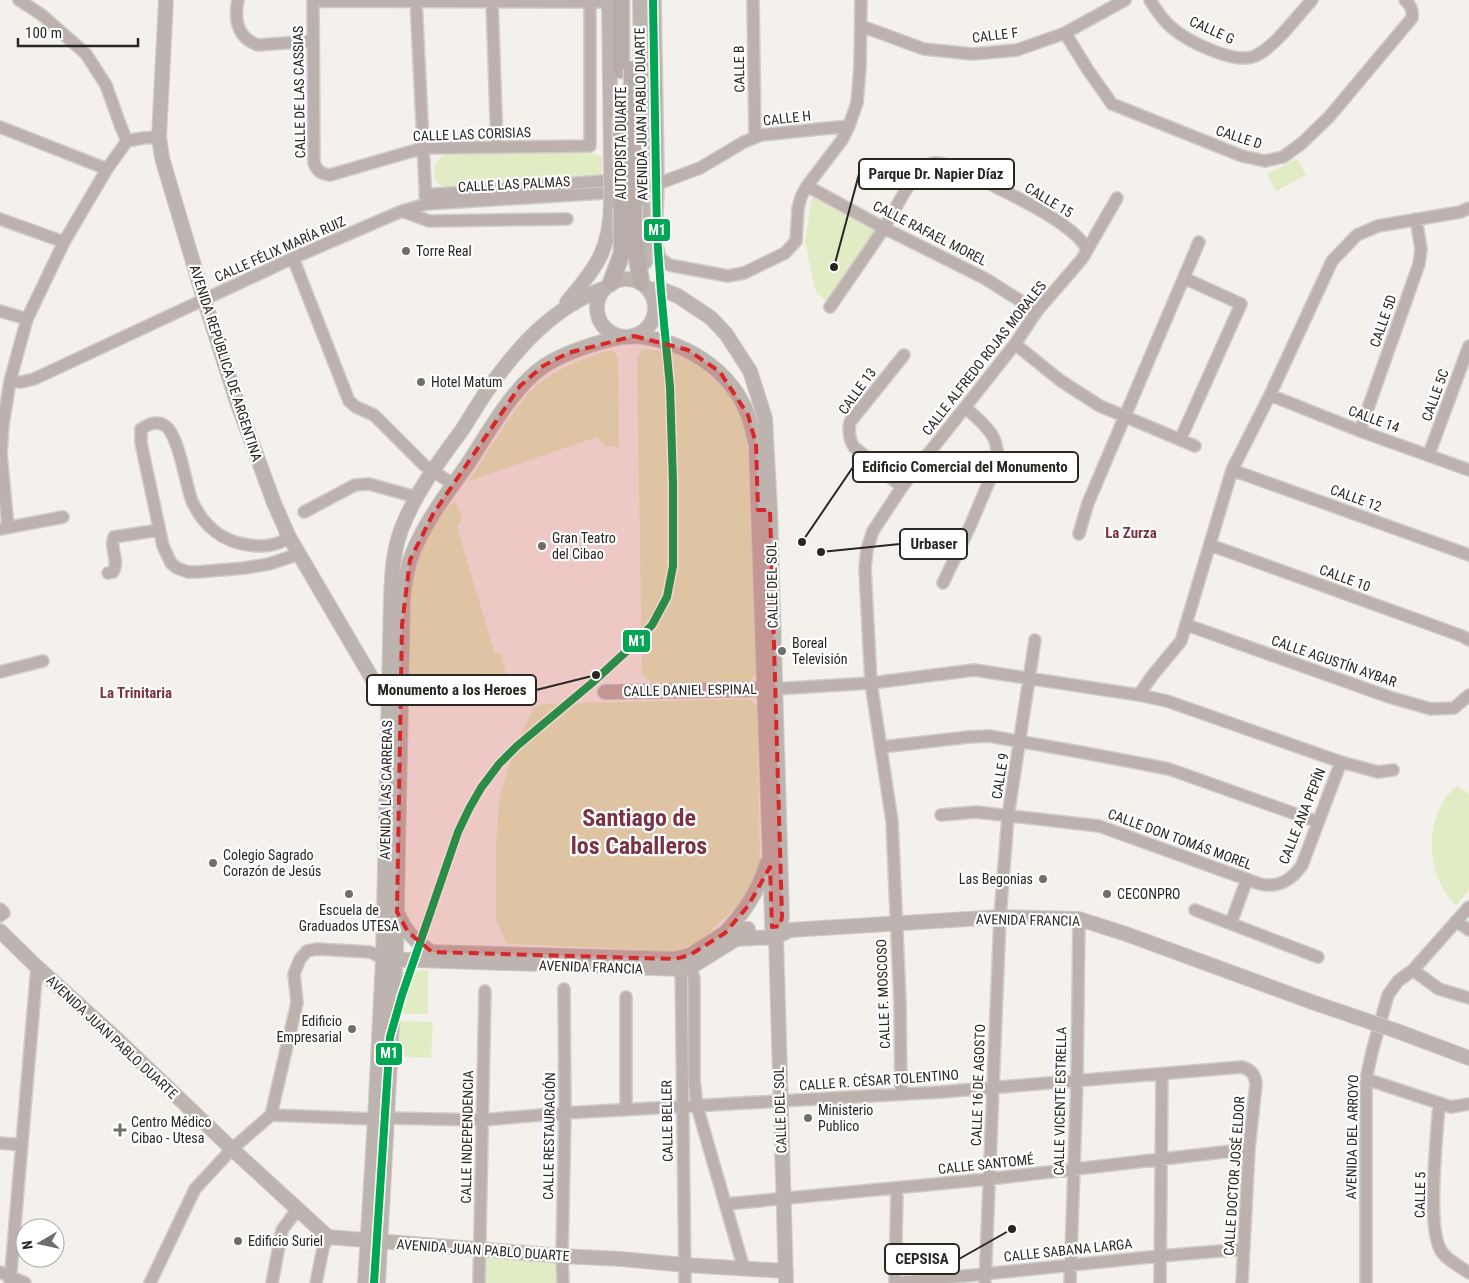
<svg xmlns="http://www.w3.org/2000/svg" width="1469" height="1283" viewBox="0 0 1469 1283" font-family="'Roboto Condensed',sans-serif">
<rect width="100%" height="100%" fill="#f4f1ec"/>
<!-- green -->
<path fill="#e1ebc4" d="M587,152L602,157V178L446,188C428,182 431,158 449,154Z
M1297,159L1306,175L1276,191L1267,174Z
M812,197L878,233L843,293L825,300L816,293L805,242Z
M642,349L669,351L696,364L727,391L744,420L748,452L756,675L747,683L655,685L642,675L637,359Z
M613,350L618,359L619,447L605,446L597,437L469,481C487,453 505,422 526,396C545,374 586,355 613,350Z
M456,500L462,519L457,527L494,652L501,654L506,674L500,688H410C410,632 402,580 432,530C439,519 446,509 456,500Z
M749,699L757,706L760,859L753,884L740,904L701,940L675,951L507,944L496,921V845L499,801L513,752L533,708L542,704Z
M1457,786L1469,794V890L1456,906C1429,878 1424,834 1444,800C1447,795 1453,790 1457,786Z
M428,970V1014H399L400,972Z
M400,1021L433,1022L431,1058L399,1057Z
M486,1258L557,1260L558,1283H485Z"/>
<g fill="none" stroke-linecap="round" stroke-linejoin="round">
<!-- minor casing -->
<g stroke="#cfcdc9" stroke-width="14">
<path id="minor" d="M19,0L42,15L86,54L106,85L121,127L127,141
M238,0C234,19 237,38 258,45L312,41
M313,0L314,163C317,171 321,174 330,175L423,148L590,146V0
M416,0L426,204
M655,0L658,175
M753,0L755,137
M1150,0C1156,10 1162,19 1171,27C1187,41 1234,65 1255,56C1274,48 1298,15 1312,0
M313,1L609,2
M492,1L497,146
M861,26L924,49L973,54L1017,50L1065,33L1125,0
M1065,33L1088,70L1112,104L1242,156L1265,161L1283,157L1302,143L1329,117L1412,18C1413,10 1411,5 1405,0
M0,127L107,169
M658,185L656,242L660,258L669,265L728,276L744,273L785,253L796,241L798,208L801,197L807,186L842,140L849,126L857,103L860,67L861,0
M652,186L700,168L744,142L761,135L849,126
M807,186L884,228L984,278L1037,311
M425,195L603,181
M402,211L429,221L567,219
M0,219L64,242
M293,258L349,401L356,407L374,415L424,465L454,485
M830,307C848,281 866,255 884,228C895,211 904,189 918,173C922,169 927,164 933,163C948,160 995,187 1010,194C1032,205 1076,228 1087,249
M0,311L27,319
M1015,344L1061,381L1100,406L1195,446
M10,381L21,382L34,379L293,258L402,211L426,204L604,193
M1270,395L1360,431L1469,470
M1360,431L1419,264L1421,249L1416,219
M1180,440L1241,304L1184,278
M1429,454L1469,346
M1232,470L1469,555
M902,487L854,447C849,439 848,432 850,422L904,355
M304,512L355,485L369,484L416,497
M8,527L1,454L3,425L10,381L27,319L64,242L107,169L127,141L143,138L159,137
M0,529L63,517
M1079,534L1088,503L1199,242
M289,537C278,546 263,547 249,545C222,542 203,525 192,501C185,484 179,430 162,424C155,421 147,425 141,429V443L163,546L171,563L177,568L188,572H197L245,568L269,564L299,554
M1210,545L1462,636L1469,640
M108,573L113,572C120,560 109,549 114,537L159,530
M943,583L971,524L996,465C1002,436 985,426 966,408
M1187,625L1389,697L1431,709L1454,708L1469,695
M0,672L43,661
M774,689L871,683L974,670L1139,695L1167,701L1341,762L1378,772L1393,770
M1139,695L1152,676L1181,641L1232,470L1270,395L1332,261L1357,235L1378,226L1460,212L1469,208
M882,747L968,737L989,736L1080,752L1169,769L1318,822
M941,815L976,812L1099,826L1260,884C1278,888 1291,881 1302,865L1341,762
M0,909L4,913L0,916
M1195,910L1318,957
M1456,921L1469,930
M1231,923L1247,879
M687,959L691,966L694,979V1080L697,1106L744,1269
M681,962L685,1283
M1413,970L1439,989L1469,998
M1366,1079L1451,1107L1469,1104
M901,1094L900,1002L892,821L871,683L865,569L867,549L873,531L902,487L1015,344L1037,311L1082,259L1117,198
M1439,1103C1437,1136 1427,1223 1440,1249C1445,1259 1459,1266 1469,1273
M626,1110V997
M271,1115L375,1119
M387,1118L482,1120L565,1113L941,1092L1242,1067C1251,1070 1255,1074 1256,1084L1249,1149L1242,1283
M0,1143L22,1145
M726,1204L989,1179L1249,1149
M0,1272L25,1283
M10,1283L37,967
M150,1283L195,1189L232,1149L271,1115L297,1003L294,974L300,959L307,951L317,949L370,952L383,958
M272,1283L282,1230L297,1210
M316,1283L323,1248L328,1237
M479,1283L485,991
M563,1283L562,1256L565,1113L564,989
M895,1283L897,1188
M896,1283L1160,1256L1244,1249
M985,1283L1000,917L1008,816L1035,640
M1070,1283L1077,1080L1079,919
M1160,1283L1162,1074
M1366,1283V1079L1373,1048L1388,995L1398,981L1413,970L1469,907"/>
</g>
<!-- major casing -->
<g stroke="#cfcdc9" stroke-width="16">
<path id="major" d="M166,0L159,137L162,158L204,299L237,402L274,503L289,537L377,687L384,695L517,694
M609,0L611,166
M640,0L642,166
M642,198L645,262
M597 308a29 29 0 1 1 58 0a29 29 0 1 1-58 0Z
M649,289L663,290L678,296L711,318L726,334L750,371L765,418L770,510L782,917L776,937L786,1283
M567,302C597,267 611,248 611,201
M634,336C683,340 730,368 748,415C752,424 753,435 756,444L772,918V927L776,936
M605,692L771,689
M398,914C405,931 416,943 432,952
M0,931L37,967L119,1041L232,1149L328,1237L562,1256L621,1259L685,1265L786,1271
M725,933C744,913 759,891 767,863
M427,952L675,959L690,955L725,933L748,929
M388,959L681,969L696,964L736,939L776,937L790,930L1000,917L1079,919L1126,934L1312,1002
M1397,1031L1469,1058
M365,1283L375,1119L383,958L391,597C392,574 393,552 401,530C415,493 439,461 462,430C471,416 479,402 489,388C519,345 554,307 605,288
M378,1283L396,953L403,599C405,579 408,560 418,541C431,514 450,489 467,465C488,433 513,387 544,366C567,351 595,343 621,337"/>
</g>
<!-- highway casing -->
<g stroke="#cfcdc9" stroke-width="19">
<path id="highway" d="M621,0V70
M634,239L641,282
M611,283L622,253V239"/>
</g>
<!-- minor -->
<use href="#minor" stroke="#bdb1ae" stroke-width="11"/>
<!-- major -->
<use href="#major" stroke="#beb4af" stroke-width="14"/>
<!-- highway -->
<use href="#highway" stroke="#b8ada8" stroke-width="16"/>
<!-- major-bridge casing -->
<g stroke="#cfcdc9" stroke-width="16" stroke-linecap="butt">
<path id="major-bridge" d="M611,166V201
M642,166V198
M1312,1002L1397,1031"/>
</g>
<!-- highway-bridge casing -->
<g stroke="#cfcdc9" stroke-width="19" stroke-linecap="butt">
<path id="highway-bridge" d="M632,69L634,239
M621,118L622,239"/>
</g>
<!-- major-bridge -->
<use href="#major-bridge" stroke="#beb4af" stroke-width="14"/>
<!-- highway-bridge -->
<use href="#highway-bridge" stroke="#b8ada8" stroke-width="16"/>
<!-- metro-1 casing -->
<g stroke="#fff" stroke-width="11">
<path id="metro-1" d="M374,1283L390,1037L402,995L458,832L469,809L481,788L499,764L517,746L592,683L629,649L652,625L667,597L673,566V483L670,387L661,291L657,235L653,0"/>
</g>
<!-- metro-1 -->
<use href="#metro-1" stroke="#00a651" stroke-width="8"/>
</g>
<!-- marked area -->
<path fill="#d62828" fill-opacity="0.2" stroke="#d62828" stroke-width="4" stroke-dasharray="10 6" stroke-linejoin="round" d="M634,336L688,350L720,372L748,415L756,444L758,510H770L782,917L780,926L772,927L770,867L748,906L725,933L690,955L675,959L432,952L408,932L397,912L402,625L410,560L433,514L520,386L543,366L568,353Z"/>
<!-- markers -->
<g fill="#706e6a" stroke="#fff" stroke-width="2">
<circle cx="406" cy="251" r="5"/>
<circle cx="421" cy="382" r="5"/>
<circle cx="542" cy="546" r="5"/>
<circle cx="782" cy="651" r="5"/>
<circle cx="213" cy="863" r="5"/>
<circle cx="1043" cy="879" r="5"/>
<circle cx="349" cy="894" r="5"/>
<circle cx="1107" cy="894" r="5"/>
<circle cx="352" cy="1029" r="5"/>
<circle cx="808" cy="1118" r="5"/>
<path d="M117.5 1122.5h5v5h5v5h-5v5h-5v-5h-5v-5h5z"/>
<circle cx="238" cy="1241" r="5"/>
</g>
<g text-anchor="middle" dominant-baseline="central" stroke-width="4.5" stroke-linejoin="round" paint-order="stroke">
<!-- street labels -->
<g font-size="14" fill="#292724" stroke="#fff">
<text transform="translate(1212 30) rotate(24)">CALLE G</text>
<text transform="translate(995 35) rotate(-7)">CALLE F</text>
<text transform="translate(739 69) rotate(-91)">CALLE B</text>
<text transform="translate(299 92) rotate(-91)">CALLE DE LAS CASSIAS</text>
<text transform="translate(641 114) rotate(-91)">AVENIDA JUAN PABLO DUARTE</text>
<text transform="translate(787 118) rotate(-6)">CALLE H</text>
<text transform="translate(472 134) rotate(-2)">CALLE LAS CORISIAS</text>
<text transform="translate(1239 137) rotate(18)">CALLE D</text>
<text transform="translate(621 143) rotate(-90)">AUTOPISTA DUARTE</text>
<text transform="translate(514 184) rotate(-3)">CALLE LAS PALMAS</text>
<text transform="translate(1049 200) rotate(31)">CALLE 15</text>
<text transform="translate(930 233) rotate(27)">CALLE RAFAEL MOREL</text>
<text transform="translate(280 249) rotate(-24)">CALLE FÉLIX MARÍA RUIZ</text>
<text transform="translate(1383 321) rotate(-71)">CALLE 5D</text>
<text transform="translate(984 358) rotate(-52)">CALLE ALFREDO ROJAS MORALES</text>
<text transform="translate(226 363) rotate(72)">AVENIDA REPÚBLICA DE ARGENTINA</text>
<text transform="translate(857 391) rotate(-54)">CALLE 13</text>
<text transform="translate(1435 395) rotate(-70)">CALLE 5C</text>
<text transform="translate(1374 419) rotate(20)">CALLE 14</text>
<text transform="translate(1356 498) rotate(20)">CALLE 12</text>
<text transform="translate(1345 578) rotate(20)">CALLE 10</text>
<text transform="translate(772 585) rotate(-91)">CALLE DEL SOL</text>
<text transform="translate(1334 661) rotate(19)">CALLE AGUSTÍN AYBAR</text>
<text transform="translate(690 690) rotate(-1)">CALLE DANIEL ESPINAL</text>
<text transform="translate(1000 776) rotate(-81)">CALLE 9</text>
<text transform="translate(386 790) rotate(-89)">AVENIDA LAS CARRERAS</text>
<text transform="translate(1302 816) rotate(-68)">CALLE ANA PEPÍN</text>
<text transform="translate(1180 839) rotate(20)">CALLE DON TOMÁS MOREL</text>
<text transform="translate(1028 920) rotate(1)">AVENIDA FRANCIA</text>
<text transform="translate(591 967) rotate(2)">AVENIDA FRANCIA</text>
<text transform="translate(883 994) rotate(-92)">CALLE F. MOSCOSO</text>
<text transform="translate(112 1037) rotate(43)">AVENIDA JUAN PABLO DUARTE</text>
<text transform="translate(879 1080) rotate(-4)">CALLE R. CÉSAR TOLENTINO</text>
<text transform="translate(978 1085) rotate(-88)">CALLE 16 DE AGOSTO</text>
<text transform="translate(1060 1101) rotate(-89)">CALLE VICENTE ESTRELLA</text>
<text transform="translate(780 1110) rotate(-92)">CALLE DEL SOL</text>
<text transform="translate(667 1121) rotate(-91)">CALLE BELLER</text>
<text transform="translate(549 1136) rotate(-89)">CALLE RESTAURACIÓN</text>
<text transform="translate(467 1137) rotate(-89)">CALLE INDEPENDENCIA</text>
<text transform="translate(1352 1137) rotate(-89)">AVENIDA DEL ARROYO</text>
<text transform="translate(986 1164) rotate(-6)">CALLE SANTOMÉ</text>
<text transform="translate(1234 1176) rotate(-86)">CALLE DOCTOR JOSÉ ELDOR</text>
<text transform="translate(1420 1195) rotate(-89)">CALLE 5</text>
<text transform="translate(483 1250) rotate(4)">AVENIDA JUAN PABLO DUARTE</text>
<text transform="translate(1068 1250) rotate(-6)">CALLE SABANA LARGA</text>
</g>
<!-- poi labels -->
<g font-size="14" fill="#292724" stroke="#fff" text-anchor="start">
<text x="416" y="251">Torre Real</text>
<text x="431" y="382">Hotel Matum</text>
<text x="552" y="538">Gran Teatro<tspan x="552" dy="16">del Cibao</tspan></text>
<text x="792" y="643">Boreal<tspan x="792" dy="16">Televisión</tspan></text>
<text x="223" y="855">Colegio Sagrado<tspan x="223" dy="16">Corazón de Jesús</tspan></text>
<text x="1033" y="879" text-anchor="end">Las Begonias</text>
<text x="1117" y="894">CECONPRO</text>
<text x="349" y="910" text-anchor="middle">Escuela de<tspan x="349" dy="16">Graduados UTESA</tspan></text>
<text x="342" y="1021" text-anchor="end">Edificio<tspan x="342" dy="16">Empresarial</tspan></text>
<text x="818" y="1110">Ministerio<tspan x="818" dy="16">Publico</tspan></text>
<text x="131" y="1122">Centro Médico<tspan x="131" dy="16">Cibao - Utesa</tspan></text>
<text x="248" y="1241">Edificio Suriel</text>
</g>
<!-- neighbourhood labels -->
<g font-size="15" font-weight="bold" fill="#7a3343" stroke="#fff">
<text x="1131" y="533">La Zurza</text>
<text x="136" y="693">La Trinitaria</text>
</g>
<!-- town labels -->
<g font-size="24" font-weight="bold" fill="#7a3343" stroke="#fff">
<text x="639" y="818">Santiago de<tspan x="639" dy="28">los Caballeros</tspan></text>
</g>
</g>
<!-- callouts -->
<path fill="none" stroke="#292724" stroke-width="2" d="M834 267L859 174M802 542L853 467M821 552L900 544M596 675L536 690M1012 1229L959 1259"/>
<g fill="#292724" stroke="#fff" stroke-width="2">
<circle cx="834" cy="267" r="5"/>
<circle cx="802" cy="542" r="5"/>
<circle cx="821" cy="552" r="5"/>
<circle cx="596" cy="675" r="5"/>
<circle cx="1012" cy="1229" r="5"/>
</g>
<g fill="#fff" stroke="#292724" stroke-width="2">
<rect x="859" y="159" width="155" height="30" rx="5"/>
<rect x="853" y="452" width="225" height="30" rx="5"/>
<rect x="900" y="529" width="67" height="30" rx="5"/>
<rect x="367" y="675" width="169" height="30" rx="5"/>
<rect x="885" y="1244" width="74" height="30" rx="5"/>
</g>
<g font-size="15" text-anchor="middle" font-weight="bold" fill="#292724">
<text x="936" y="179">Parque Dr. Napier Díaz</text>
<text x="965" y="472">Edificio Comercial del Monumento</text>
<text x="934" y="549">Urbaser</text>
<text x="452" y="695">Monumento a los Heroes</text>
<text x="922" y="1264">CEPSISA</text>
</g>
<g stroke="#fff" stroke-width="2">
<rect x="643" y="218" width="28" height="24" rx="5" fill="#00a651"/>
<rect x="622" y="629" width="29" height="24" rx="5" fill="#00a651"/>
<rect x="375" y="1042" width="28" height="24" rx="5" fill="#00a651"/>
</g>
<g font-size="14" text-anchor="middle" font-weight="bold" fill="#fff">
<text x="657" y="235">M1</text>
<text x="637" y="646">M1</text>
<text x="389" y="1058">M1</text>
</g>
<!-- north arrow -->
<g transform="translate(40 1243) rotate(261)"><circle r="24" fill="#ffffff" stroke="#a9a9a7"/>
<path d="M0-4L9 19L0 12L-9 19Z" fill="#706e6a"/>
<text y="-8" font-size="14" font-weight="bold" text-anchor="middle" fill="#292724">N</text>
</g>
<!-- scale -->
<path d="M18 38v8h120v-8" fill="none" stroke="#292724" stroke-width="2.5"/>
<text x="25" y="38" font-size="15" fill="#292724" stroke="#ffffff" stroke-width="4" paint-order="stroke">100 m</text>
</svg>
